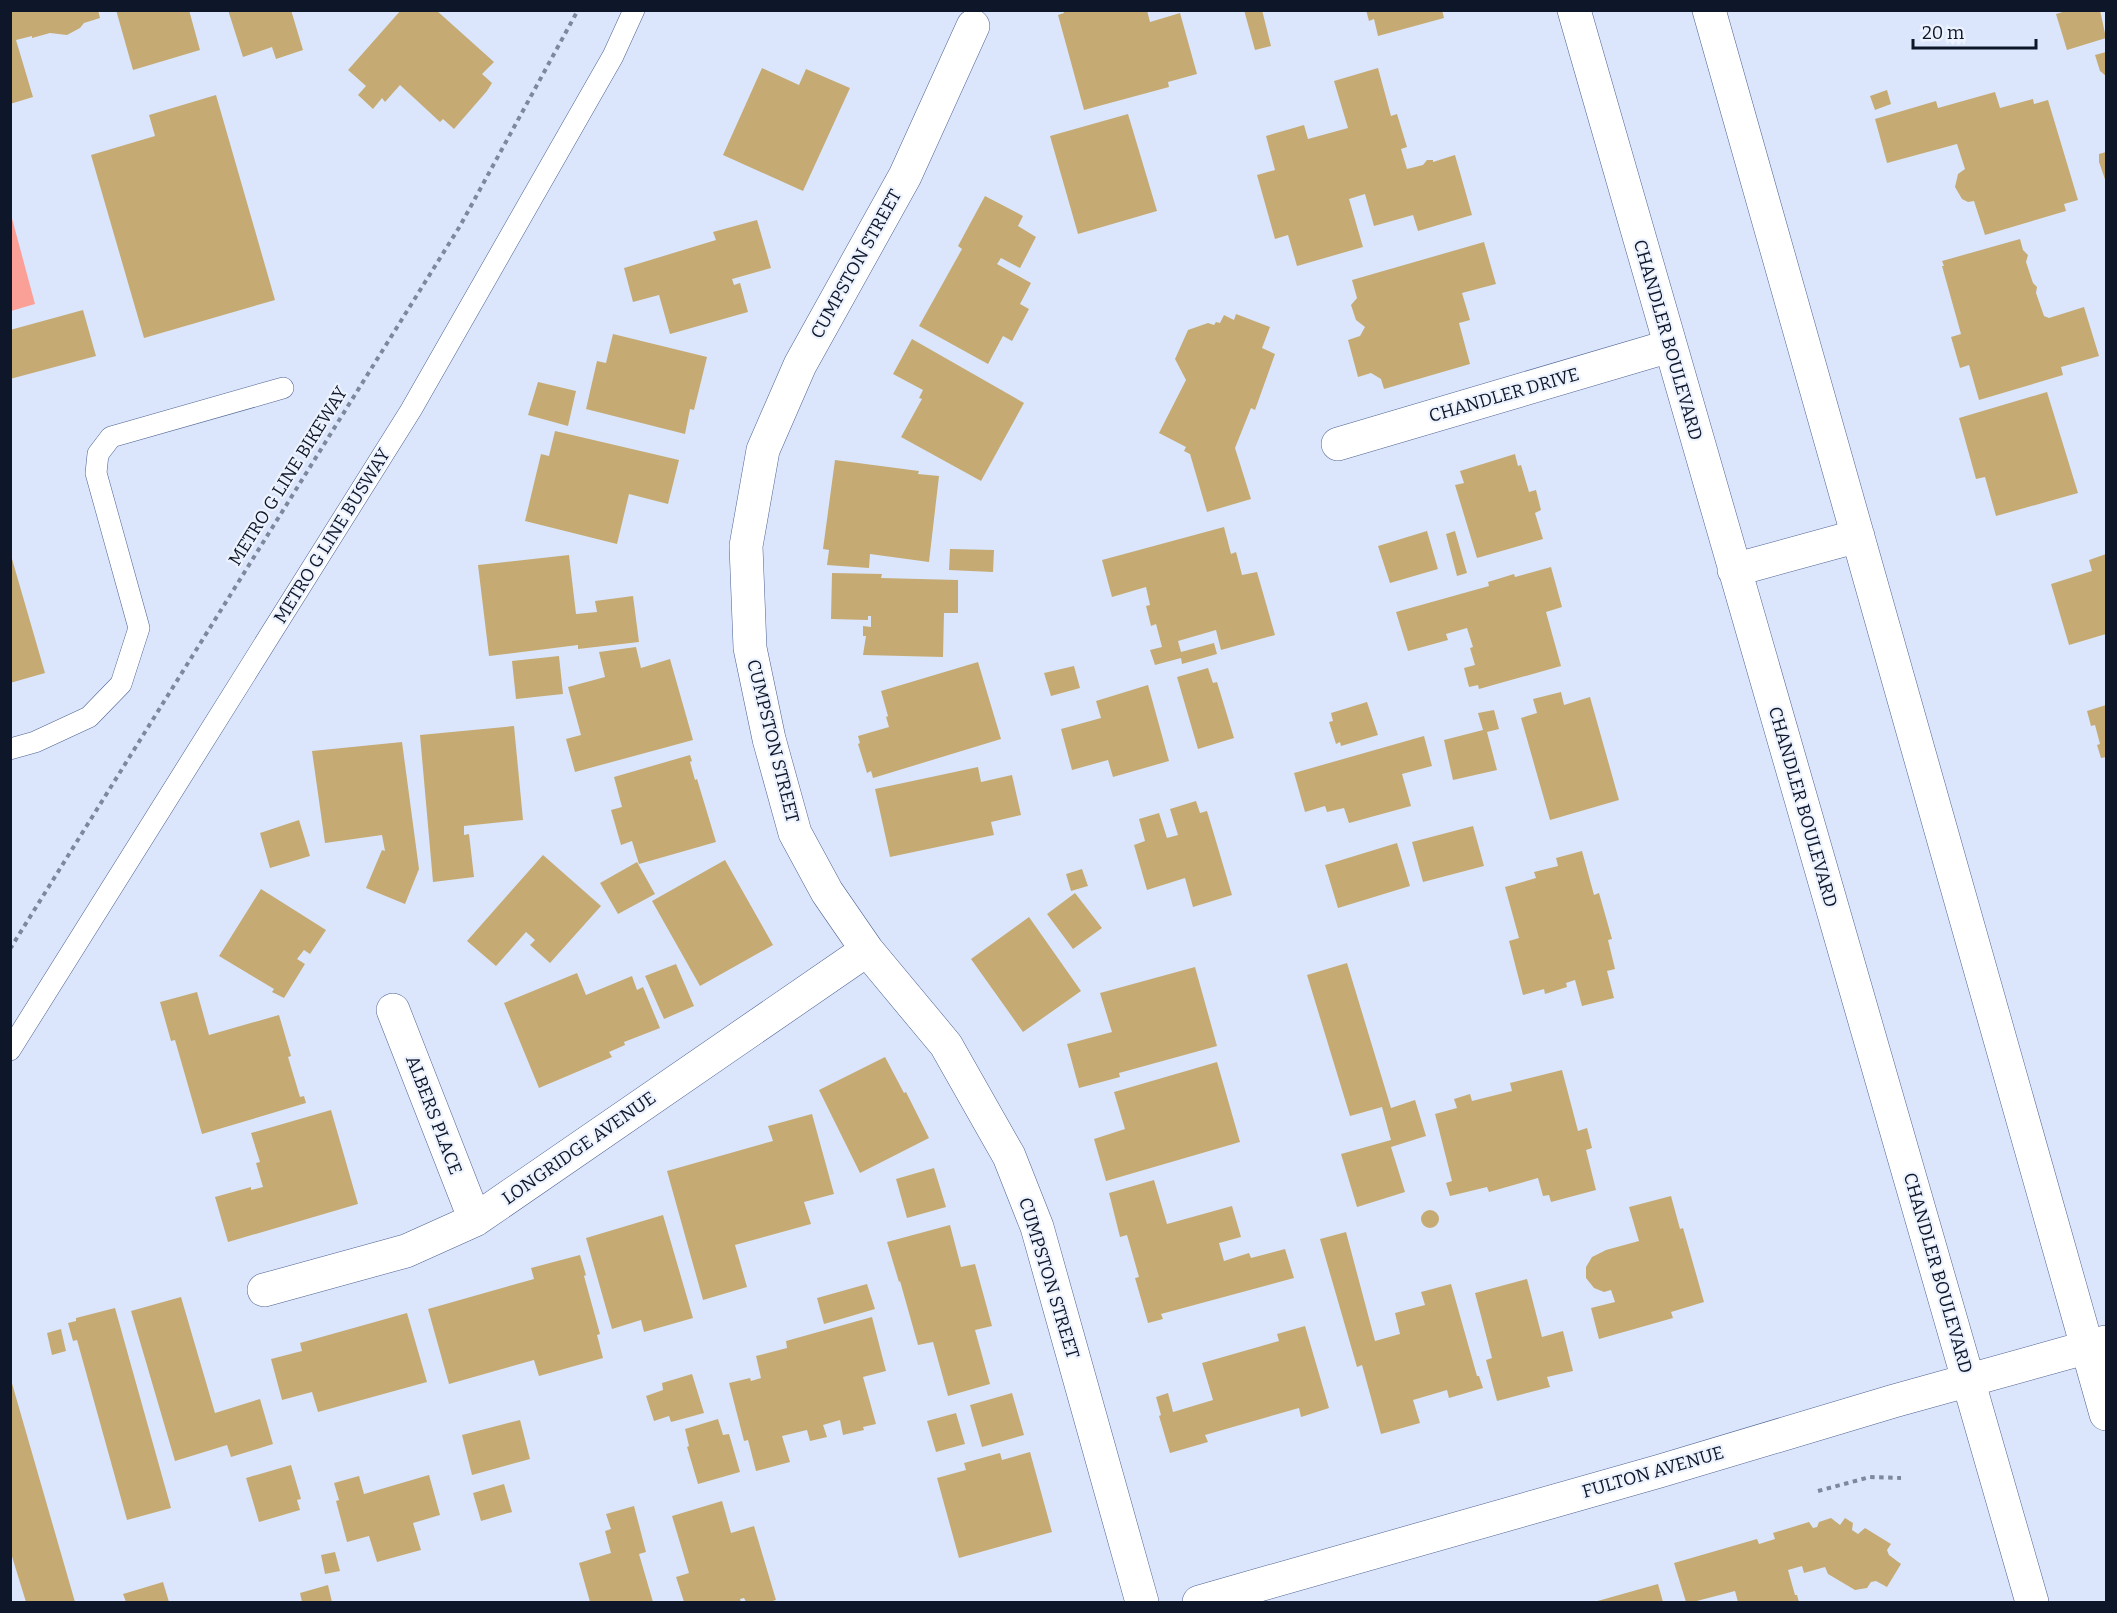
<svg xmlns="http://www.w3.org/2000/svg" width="2117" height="1613" viewBox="0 0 2117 1613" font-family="Bitter,serif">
<rect width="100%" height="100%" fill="#dbe6fc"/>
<!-- green -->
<path fill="#faa097" d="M10,211L35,304L11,311H10Z"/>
<!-- building -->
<path fill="#c5ab73" d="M10,10H98L100,18L84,23L80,28L67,35L50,33L32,38V36L16,40L33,97L10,104Z
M116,10H189L200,50L133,70Z
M228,10H291L303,50L276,59L272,47L243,57Z
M401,10H436L494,62L482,74L492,83L487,91L454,129L443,119L440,122L400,85L385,102L382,98L373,109L358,95L366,86L348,70Z
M1063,10H1147L1150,22L1180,13L1197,74L1168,82L1169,87L1084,110L1058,15L1064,13Z
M1244,10H1262L1271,46L1255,50Z
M1366,10H1442L1444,18L1378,36L1374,19L1369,21Z
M2069,10H2100L2106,38L2067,50L2056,14Z
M2106,52V76L2100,71L2095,55Z
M762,68L799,85L806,69L850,88L803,191L723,155Z
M1378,68L1391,116L1397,114L1407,147L1401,149L1407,169L1423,165L1427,160H1433V162L1455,155L1472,215L1418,231L1413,215L1374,226L1365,194L1349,199L1363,247L1297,266L1288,235L1275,239L1257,175L1275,170L1266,136L1304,125L1308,139L1348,128L1334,81Z
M1887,90L1891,104L1875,110L1870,96Z
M1995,92L2000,108L2033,99L2034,104L2048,100L2078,200L2064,204L2066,211L1985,235L1974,201L1968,202L1962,199L1955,187L1958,174L1965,169L1957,144L1887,163L1875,119L1936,101L1938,108Z
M216,95L275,300L144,338L91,155L155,136L149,115Z
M1128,114L1157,211L1078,234L1050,136Z
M2106,152V182L2099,162V154Z
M985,196L1023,216L1018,226L1036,237L1020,268L1001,258L997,264L1031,283L1020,304L1029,309L1012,341L1003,336L988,364L919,326L962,249L958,246Z
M757,220L771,268L732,279L734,285L740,283L748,312L670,334L659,295L633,302L624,268L716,240L713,232Z
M2020,239L2023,250L2028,255L2026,262L2033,283L2037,287L2036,293L2044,316L2049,318L2084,307L2099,356L2061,367L2063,375L1979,400L1969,365L1960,368L1951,337L1961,334L1942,266H1944L1942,261Z
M1484,242L1496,284L1462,293L1470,320L1459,323L1470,364L1384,389L1381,379L1371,373L1358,377L1348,340L1360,336L1365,327L1356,320L1351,305L1357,298L1352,280Z
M83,310L96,356L10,379V330Z
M1236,314L1270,327L1262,348L1275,354L1255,410L1251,408L1235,448L1251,499L1207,512L1190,454L1184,451L1186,447L1159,433L1186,380L1175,359L1188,330L1208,323L1214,325L1216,322L1220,323L1224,315L1234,320Z
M613,334L707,357L694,410L690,409L685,434L586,409L597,361L606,363Z
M912,339L1024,403L981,481L901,437L922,399L919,398L923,390L893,374Z
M538,382L576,391L568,426L528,415Z
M2047,392L2078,493L1996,516L1985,477L1976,479L1959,418Z
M555,431L679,460L668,504L629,494L617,544L525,521L541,454L549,456Z
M1515,454L1518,466L1521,465L1529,492L1536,490L1541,510L1535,513L1543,539L1477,558L1455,485L1464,483L1460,471Z
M835,460L919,471L918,474L939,476L929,562L870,554L869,568L827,565L829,550L823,549Z
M1224,527L1231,554L1236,552L1242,575L1257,572L1275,635L1221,650L1216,630L1178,641L1181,652L1214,643L1217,654L1182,664L1181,658L1155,665L1150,650L1162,647L1156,624L1151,626L1146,606L1150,605L1146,587L1112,597L1102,560Z
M1427,531L1438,569L1390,583L1378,546Z
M1455,531L1467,573L1457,576L1446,534Z
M950,549L994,550L993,572L949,570Z
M10,552L45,673L10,683Z
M2106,554V634L2069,645L2051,584L2092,571L2089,560Z
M569,555L576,614L597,612L595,601L633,596L639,642L578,649V645L489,656L478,565Z
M1551,567L1562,607L1546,612L1561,666L1479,689L1478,685L1469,687L1464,668L1475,665L1470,648L1473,647L1467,628L1446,634L1448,640L1408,651L1396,612L1489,586L1488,582L1514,574L1515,577Z
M832,573L882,574L881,578L958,580V613H944L943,657L863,655L866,636H863V626L871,627V616H868V620L831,619Z
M636,647L641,668L670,659L693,740L575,772L566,739L581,735L568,687L605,677L599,652Z
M559,656L563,694L516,699L512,661Z
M978,662L1001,739L873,778L871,771L867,773L858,744L860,743L858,736L889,727L886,717L888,716L881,691Z
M1074,666L1080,688L1051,696L1044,673Z
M1208,668L1213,683L1217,682L1234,738L1198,749L1177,677Z
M1148,685L1169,761L1113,777L1108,760L1072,770L1061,729L1101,718L1096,701Z
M1561,692L1564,705L1590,697L1619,800L1550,820L1521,718L1537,713L1533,699Z
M1367,702L1378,735L1341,746L1340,742L1336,744L1329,722L1333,721L1331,713Z
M2106,705V757L2101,758L2097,745L2100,744L2095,725L2091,726L2087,711Z
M1494,710L1499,729L1487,732L1497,770L1453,780L1444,740L1483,730L1478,713Z
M514,726L523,820L464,826V835L469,834L474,877L433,882L420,735Z
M1424,736L1432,766L1402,774L1411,806L1349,823L1344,808L1327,812L1325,806L1305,812L1294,773Z
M402,742L419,869L405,904L366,888L382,850L385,851L382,835L325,843L312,751Z
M690,755L692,761L690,762L695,780L697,779L716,842L639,864L632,841L621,845L611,810L622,807L614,777Z
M978,767L981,782L1012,775L1021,815L991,822L994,835L890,857L875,789Z
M1196,801L1200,813L1207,811L1232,895L1193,907L1185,878L1147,890L1134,845L1145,841L1139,819L1159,813L1167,838L1178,835L1170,809Z
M299,820L310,856L270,868L260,833Z
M1473,826L1484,866L1423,882L1412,842Z
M1397,843L1410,886L1338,908L1325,865Z
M1582,851L1594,895L1599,893L1612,939L1608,940L1615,969L1607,971L1614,998L1582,1006L1575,980L1566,983L1567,987L1545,994L1544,989L1523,995L1509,941L1519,938L1505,887L1536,878L1534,872L1558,866L1556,858Z
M543,855L601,906L550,963L530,945L535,940L526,932L496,966L467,941Z
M725,860L773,945L700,986L652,901Z
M637,862L655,894L618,914L600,883Z
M1082,869L1088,886L1071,891L1066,874Z
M261,889L326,930L310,954L304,950L297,959L305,964L284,998L272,992L274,989L219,956Z
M1075,893L1102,928L1073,949L1047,914Z
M1029,917L1081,991L1023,1032L971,959Z
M1347,963L1391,1108L1415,1100L1426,1136L1391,1147L1405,1192L1357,1207L1341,1154L1391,1140L1382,1107L1350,1116L1307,975Z
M676,964L694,1006L664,1019L645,976Z
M1195,967L1217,1046L1119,1073L1120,1077L1079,1088L1067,1044L1112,1032L1100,993Z
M577,973L586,995L632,976L637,990L643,987L660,1028L624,1042L625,1045L609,1052L612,1057L539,1088L504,1003Z
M197,992L209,1035L279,1015L291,1056L288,1057L300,1097L304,1096L306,1103L202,1134L175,1040L171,1041L160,1002Z
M885,1057L904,1093L906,1092L929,1138L860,1173L819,1090Z
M1217,1062L1240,1142L1106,1181L1094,1139L1125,1129L1114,1092Z
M1562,1070L1578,1131L1587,1128L1592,1148L1586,1150L1596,1190L1551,1202L1549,1195L1543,1196L1538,1178L1489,1192L1487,1187L1450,1196L1446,1183L1452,1181L1435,1114L1457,1108L1454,1099L1470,1094L1472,1101L1512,1091L1510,1083Z
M331,1110L358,1204L228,1242L215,1197L251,1187V1190L263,1187L256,1163L260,1162L251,1133Z
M812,1114L834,1194L804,1202L811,1224L735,1245L747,1287L703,1300L667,1171L773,1141L768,1126Z
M934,1168L946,1207L907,1218L896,1179Z
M1154,1180L1167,1224L1232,1206L1241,1237L1219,1243L1224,1261L1249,1253L1251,1258L1285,1249L1294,1278L1161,1314L1163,1319L1148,1323L1135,1278L1139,1277L1127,1235L1120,1237L1109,1193Z
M1671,1196L1680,1229L1683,1228L1704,1302L1671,1312L1673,1318L1599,1339L1591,1308L1615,1302L1611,1290L1604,1292L1594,1288L1586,1278V1267L1592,1257L1606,1250L1639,1241L1629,1207Z
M1421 1219a9 9 0 1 1 18 0a9 9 0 1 1-18 0Z
M663,1215L693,1318L644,1332L641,1320L612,1329L586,1238Z
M950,1225L961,1267L975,1264L992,1326L975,1330L990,1384L948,1396L933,1342L918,1345L900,1281L899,1282L887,1242Z
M1346,1232L1375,1341L1400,1334L1395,1313L1425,1305L1421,1292L1451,1284L1477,1376H1479L1483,1388L1449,1398L1447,1390L1413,1400L1420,1423L1381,1434L1362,1365L1357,1367L1320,1239Z
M580,1255L586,1275L584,1276L600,1334L597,1335L603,1358L539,1376L534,1360L449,1384L428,1309L534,1279L531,1268Z
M1527,1279L1542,1337L1563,1331L1573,1371L1547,1377L1550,1387L1497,1401L1486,1360L1492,1358L1475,1293Z
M867,1284L875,1309L824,1324L817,1298Z
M181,1297L215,1413L260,1399L273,1444L231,1457L227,1445L175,1461L131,1311Z
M115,1308L171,1508L127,1520L77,1340L73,1341L68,1323L76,1321V1318Z
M407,1313L427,1382L318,1412L312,1392L282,1400L271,1359L302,1351L300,1343Z
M872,1317L886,1371L863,1377L876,1424L863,1427L864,1430L843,1435L840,1420L823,1425L827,1437L810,1441L807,1430L782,1436L790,1462L756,1471L748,1440L744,1441L729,1383L750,1378L751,1381L761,1378L756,1356L787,1348L786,1341Z
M1305,1326L1329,1408L1301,1417L1299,1408L1205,1435L1208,1442L1170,1453L1159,1416L1161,1415L1156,1397L1168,1393L1173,1412L1213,1400L1202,1363L1279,1341L1277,1334Z
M61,1329L66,1351L52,1355L47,1333Z
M692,1374L704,1413L671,1422L669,1416L654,1421L646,1396L663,1390L662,1383Z
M11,1380L75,1602H26L10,1550Z
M1012,1393L1024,1435L982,1447L970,1405Z
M956,1413L965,1444L936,1452L927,1421Z
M718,1419L723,1435L729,1434L740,1472L698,1484L687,1447L689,1446L685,1429Z
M520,1420L530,1459L472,1475L462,1435Z
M1030,1452L1052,1532L959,1558L937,1478L966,1470L964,1463L1000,1453L1002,1460Z
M291,1465L301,1499L297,1500L300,1510L259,1522L246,1478Z
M429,1475L440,1515L413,1523L421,1550L377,1562L369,1536L347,1542L336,1501L339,1500L334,1483L359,1476L364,1494Z
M504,1484L512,1512L481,1521L473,1493Z
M722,1501L731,1533L754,1526L776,1600L769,1602H746L744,1598L740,1599L741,1602H684L676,1577L689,1573L672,1516Z
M634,1506L646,1552L639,1554L653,1602H590L579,1563L611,1553L605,1531L611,1529L606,1514Z
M1831,1518L1840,1525L1845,1518L1853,1523L1852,1530L1858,1534L1865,1528L1891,1544L1887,1550L1889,1555L1901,1564L1887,1587L1876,1581L1871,1582L1867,1588L1855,1590L1828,1574L1825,1567L1804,1573L1802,1566L1788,1570L1795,1595H1797L1799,1602H1738L1735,1591L1693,1602H1686L1674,1563L1757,1539L1759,1544L1775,1539L1773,1533L1809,1522L1813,1528L1817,1527L1819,1522Z
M335,1552L340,1571L325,1574L321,1555Z
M163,1582L169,1602H126L123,1594Z
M1658,1584L1663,1602H1594Z
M328,1585L332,1602H302L300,1593Z"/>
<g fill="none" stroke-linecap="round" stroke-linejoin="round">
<!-- service casing -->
<g stroke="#4d6291" stroke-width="22">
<path id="service" d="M10,749L35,742L89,717L121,684L139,628L96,473L98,454L111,437L283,388
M10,1050L411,410L613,56L634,10"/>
</g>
<!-- minor casing -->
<g stroke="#4d6291" stroke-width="34">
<path id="minor" d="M973,26L905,176L800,365L763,450L746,546L750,648L769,739L795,833L827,892L867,950L946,1045L1009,1156L1037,1227L1142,1602
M1338,444L1670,346
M393,1010L475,1220
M264,1290L406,1251L475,1220L867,950"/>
</g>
<!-- tertiary casing -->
<g stroke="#4d6291" stroke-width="34">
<path id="tertiary" d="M1574,10L2032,1602
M1709,10L2106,1414
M1734,570L1858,536"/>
</g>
<!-- secondary casing -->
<g stroke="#4d6291" stroke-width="34">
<path id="secondary" d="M1199,1602L1660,1471L1894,1401L2106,1342"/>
</g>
<!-- path -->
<path stroke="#7e889c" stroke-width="4" stroke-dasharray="4.5 4.5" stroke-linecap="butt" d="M10,949L460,226L578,10
M1818,1491L1870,1477L1901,1478"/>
<!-- service -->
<use href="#service" stroke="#fff" stroke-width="21"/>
<!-- minor -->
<use href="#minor" stroke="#fff" stroke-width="33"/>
<!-- tertiary -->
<use href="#tertiary" stroke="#fff" stroke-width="33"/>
<!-- secondary -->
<use href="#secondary" stroke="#fff" stroke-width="33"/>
</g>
<g text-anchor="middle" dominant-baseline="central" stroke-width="4.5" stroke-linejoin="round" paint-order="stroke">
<!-- street labels -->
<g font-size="18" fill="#0e1629" stroke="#edf3fe">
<text transform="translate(856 264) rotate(-61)">CUMPSTON STREET</text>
<text transform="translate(1668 340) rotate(74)">CHANDLER BOULEVARD</text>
<text transform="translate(1504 395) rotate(-16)">CHANDLER DRIVE</text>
<text transform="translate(288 476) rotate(-58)">METRO G LINE BIKEWAY</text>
<text transform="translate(332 536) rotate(-58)">METRO G LINE BUSWAY</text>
<text transform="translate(773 741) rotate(76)">CUMPSTON STREET</text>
<text transform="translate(1803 807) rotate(74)">CHANDLER BOULEVARD</text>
<text transform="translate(434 1115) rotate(69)">ALBERS PLACE</text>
<text transform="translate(579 1148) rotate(-35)">LONGRIDGE AVENUE</text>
<text transform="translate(1938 1273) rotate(74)">CHANDLER BOULEVARD</text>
<text transform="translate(1049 1278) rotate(73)">CUMPSTON STREET</text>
<text transform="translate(1653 1472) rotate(-16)">FULTON AVENUE</text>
</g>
</g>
<!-- border -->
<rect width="2117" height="1613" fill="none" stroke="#0e1629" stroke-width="24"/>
<!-- scale -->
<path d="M1913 39v9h123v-9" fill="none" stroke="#0e1629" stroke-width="3"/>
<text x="1922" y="39" font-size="18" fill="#0e1629" stroke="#edf3fe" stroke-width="4.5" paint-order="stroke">20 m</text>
</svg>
